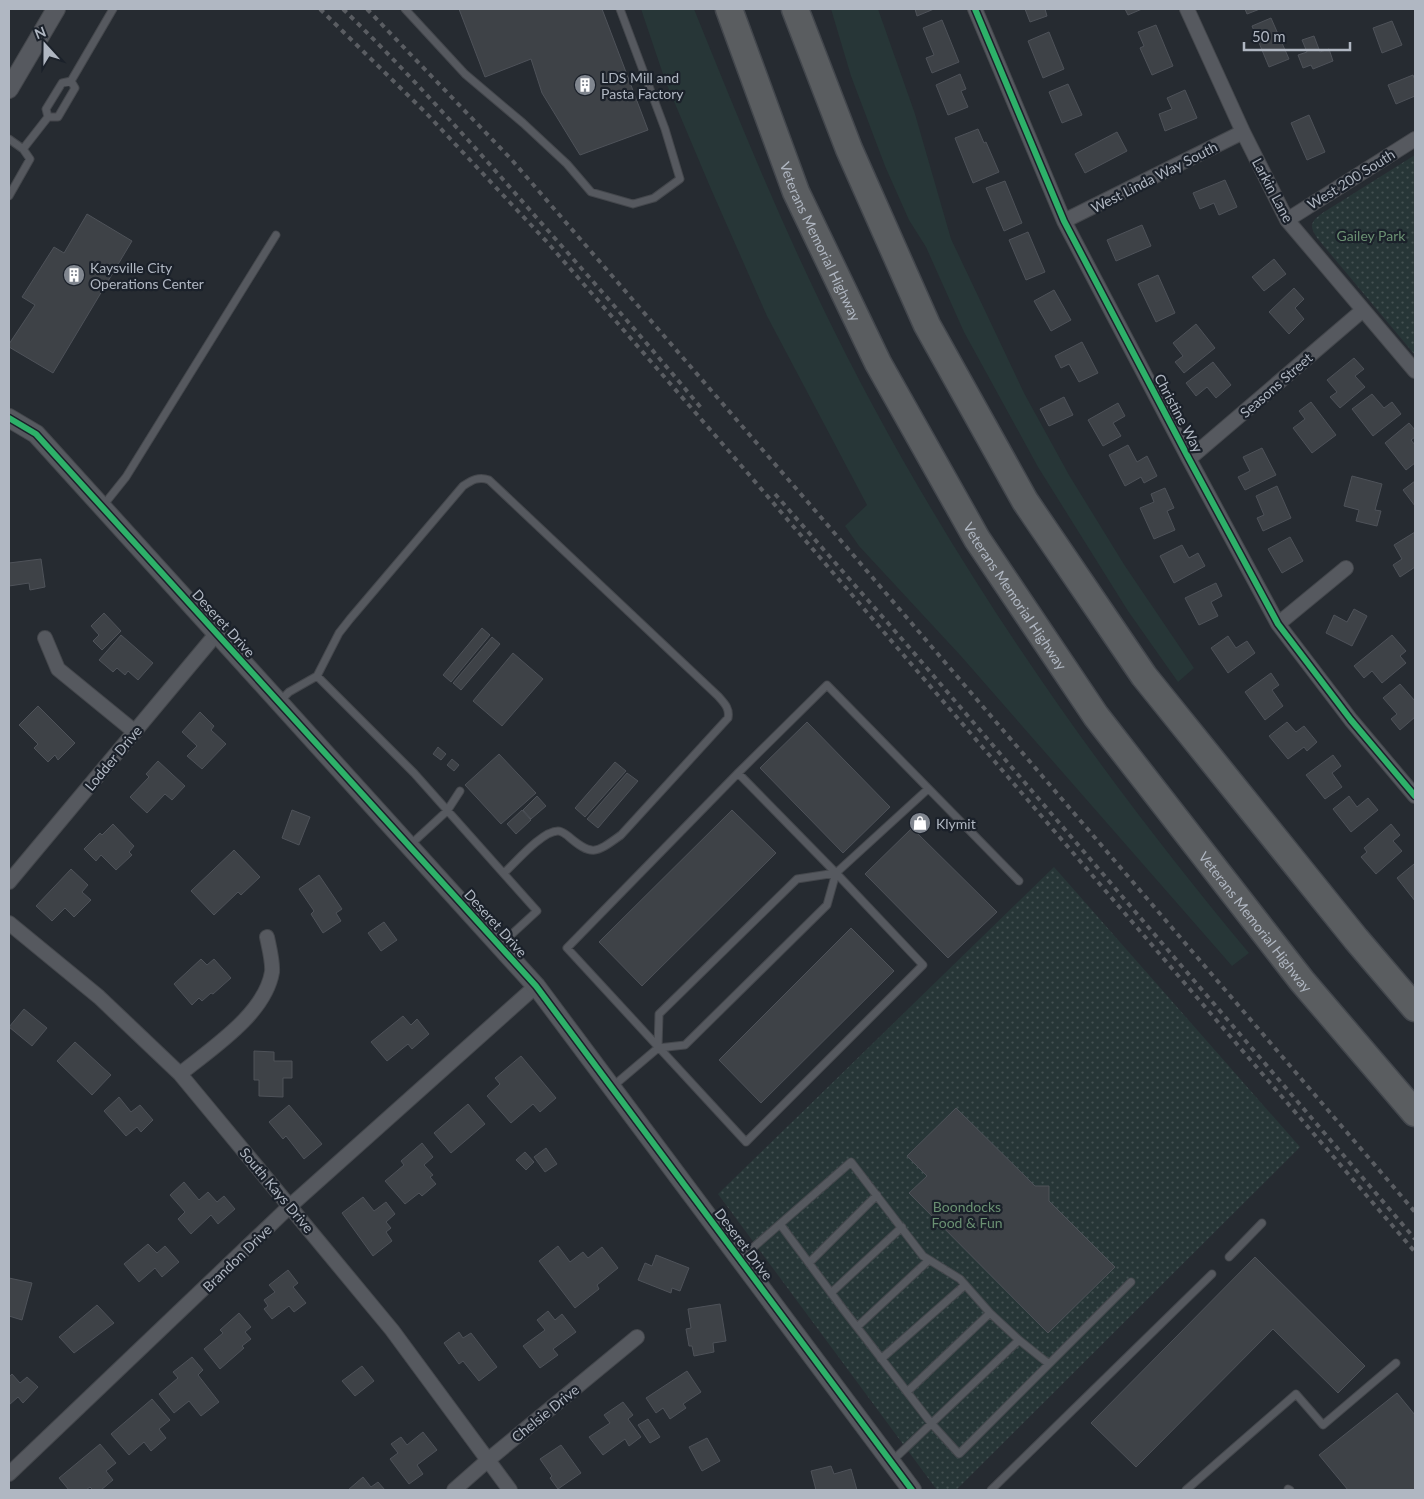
<svg xmlns="http://www.w3.org/2000/svg" width="1424" height="1499" viewBox="0 0 1424 1499" font-family="Lato,sans-serif">
<defs>
<pattern id="park-dots" width="8" height="8" patternUnits="userSpaceOnUse" patternTransform="scale(1.25)"><rect width="8" height="8" fill="#273637"/><path d="M2 2h.1M6 6h.1" fill="none" stroke="#445152" stroke-width="1.8" stroke-linecap="round"/></pattern>
</defs>
<rect width="100%" height="100%" fill="#262b31"/>
<!-- grass -->
<path fill="#273637" d="M641,9H694C734,108 774,207 821,304C934,538 1083,754 1249,953L1232,966L960,655L859,546L845,526L867,505L767,316L711,189L665,80Z
M831,9H878L915,114L951,239L1024,393L1069,475L1125,566L1194,668L1178,682L1128,611L1038,467L964,332L926,247L909,220L885,166L851,76Z"/>
<!-- park -->
<path fill="url(#park-dots)" d="M1415,155V355L1318,239C1308,225 1311,221 1324,212Z
M1054,867L1300,1147L956,1490H937L718,1194Z"/>
<!-- building -->
<path fill="#3e4247" stroke="#4e5259" d="M459,9H602L648,130L580,155L542,93L531,59L485,77Z
M915,9H934L917,16Z
M1025,9H1045L1047,16L1030,22Z
M1125,9H1142L1128,15Z
M1245,9H1260L1247,14Z
M1271,18L1289,59L1269,67L1252,26Z
M942,20L959,62L932,73L926,58L934,55L923,28Z
M1392,21L1402,45L1382,53L1373,28Z
M1156,25L1173,66L1152,75L1140,48L1144,46L1138,32Z
M1049,32L1064,69L1043,78L1028,41Z
M1314,36L1320,52L1329,49L1333,61L1313,69L1311,65L1303,68L1298,55L1307,52L1302,40Z
M960,74L966,89L961,91L968,107L948,115L936,85Z
M1413,75L1415,80V96L1396,104L1388,85Z
M1068,84L1082,115L1062,123L1049,92Z
M1185,90L1197,118L1165,131L1159,114L1172,109L1167,98Z
M1309,115L1325,152L1307,160L1291,123Z
M978,129L984,143L986,142L999,172L973,183L955,138Z
M1117,132L1127,151L1085,173L1075,154Z
M1225,180L1237,207L1219,215L1214,203L1200,209L1193,193Z
M1005,181L1022,223L1004,231L986,188Z
M87,214L132,241L53,373L9,347V344L35,305L22,297L54,247L64,253Z
M1142,225L1151,246L1116,261L1107,240Z
M1028,232L1045,272L1026,280L1009,240Z
M1274,259L1286,274L1264,291L1252,277Z
M1158,275L1175,313L1156,322L1138,284Z
M1294,288L1304,299L1295,308L1304,319L1289,334L1269,312Z
M1054,290L1071,320L1051,331L1034,301Z
M1196,324L1215,348L1184,373L1175,362L1183,356L1173,343Z
M1082,342L1098,373L1079,382L1069,364L1061,368L1055,356Z
M1354,358L1364,369L1355,376L1365,387L1340,408L1330,397L1337,392L1327,380Z
M1213,362L1231,385L1216,398L1207,387L1196,396L1186,383Z
M1372,394L1384,408L1392,402L1401,414L1373,436L1352,409Z
M1064,397L1073,415L1049,426L1040,409Z
M1311,402L1336,435L1312,453L1293,428L1305,419L1299,411Z
M1118,403L1125,416L1113,423L1121,436L1103,446L1088,420Z
M1409,423L1415,430V437L1411,440L1415,445V463L1406,470L1385,443Z
M1128,445L1137,462L1147,456L1157,476L1144,483L1141,477L1125,486L1109,455Z
M1262,448L1276,475L1245,490L1238,477L1250,471L1243,457Z
M1352,476L1382,484L1375,510L1381,511L1377,526L1356,521L1359,510L1344,506Z
M1415,481V506L1403,490Z
M1277,486L1291,518L1263,531L1257,518L1264,515L1256,496Z
M1165,488L1174,508L1167,511L1175,530L1154,539L1140,508L1154,502L1151,494Z
M1415,532V567L1400,577L1393,565L1402,559L1394,545Z
M1290,537L1303,561L1282,573L1268,549Z
M1182,545L1189,558L1198,553L1205,566L1174,583L1160,556Z
M41,559L45,587L30,590L29,583L9,586V563Z
M1216,583L1222,596L1211,602L1218,616L1199,625L1185,598Z
M1354,609L1367,616L1352,646L1326,633L1334,615L1347,622Z
M104,613L121,631L102,650L93,641L99,635L91,626Z
M482,628L490,635L451,682L443,675Z
M121,635L153,663L138,680L128,671L125,675L117,668L113,672L99,660Z
M1392,635L1406,651L1400,656L1406,663L1382,683L1372,671L1364,678L1354,666Z
M1228,636L1236,648L1247,641L1255,653L1228,673L1211,648Z
M492,637L500,644L461,690L453,683Z
M513,653L543,679L502,726L473,701Z
M1271,673L1279,685L1272,690L1283,706L1265,720L1245,692Z
M1400,684L1415,701V717L1400,730L1391,719L1397,714L1383,698Z
M38,706L75,743L58,760L55,755L48,762L34,748L38,744L19,725Z
M200,712L214,726L211,730L226,744L202,769L187,756L197,746L182,732Z
M807,722L890,807L843,853L760,768Z
M1287,722L1296,732L1304,726L1317,742L1307,751L1304,747L1288,759L1269,736Z
M438,747L446,754L441,760L433,754Z
M499,754L536,793L501,824L465,785Z
M1333,755L1341,766L1332,773L1342,787L1325,799L1306,775Z
M452,759L459,765L454,771L447,765Z
M158,761L185,786L172,800L165,794L147,813L130,797L149,777L146,774Z
M615,762L626,771L585,817L575,808Z
M627,773L638,781L598,828L587,819Z
M537,796L546,806L531,819L523,810Z
M1349,796L1357,807L1368,798L1378,810L1351,832L1333,809Z
M292,810L310,817L299,845L282,838Z
M522,810L531,820L516,834L507,824Z
M732,810L776,853L642,986L599,942Z
M113,824L134,846L129,852L132,855L116,870L101,855L96,861L84,849L100,833L102,835Z
M1391,824L1400,835L1393,841L1402,851L1376,874L1361,857L1367,852L1364,848Z
M912,828L997,912L948,958L865,874Z
M234,850L260,877L241,895L238,892L214,915L191,891Z
M1414,864L1415,866V901L1397,878Z
M71,869L88,885L82,892L91,900L74,917L65,908L52,921L36,906Z
M319,875L342,909L336,913L341,921L323,933L311,914L314,911L299,889Z
M384,922L397,940L381,951L368,933Z
M851,928L894,971L761,1103L719,1060Z
M201,959L207,965L214,959L231,978L213,994L211,993L202,1001L199,998L192,1005L174,984Z
M24,1009L47,1028L32,1046L9,1027Z
M403,1016L411,1025L417,1019L429,1034L412,1049L408,1044L387,1061L371,1042Z
M75,1042L111,1075L92,1095L57,1061Z
M254,1051L274,1052V1061H292V1078H283V1097L259,1096V1080H254Z
M521,1056L556,1098L540,1112L533,1104L511,1123L487,1096L500,1084L495,1078Z
M119,1097L131,1112L140,1105L153,1120L141,1132L137,1127L126,1136L104,1111Z
M468,1104L485,1124L451,1153L434,1133Z
M289,1105L322,1144L304,1159L286,1136L283,1139L269,1122Z
M956,1108L1035,1186H1049V1201L1115,1267L1048,1333L909,1193L927,1176L907,1156Z
M422,1143L433,1157L424,1165L433,1175L430,1177L436,1184L422,1196L419,1193L405,1204L385,1181L404,1165L401,1161Z
M546,1148L557,1164L545,1172L534,1157Z
M525,1152L534,1162L526,1170L516,1160Z
M184,1182L199,1200L208,1192L217,1202L224,1196L235,1209L218,1224L211,1215L191,1234L178,1219L185,1212L170,1195Z
M363,1197L374,1211L386,1202L395,1214L386,1222L391,1228L386,1232L392,1241L373,1256L342,1213Z
M148,1244L157,1253L165,1246L179,1262L162,1277L155,1268L139,1282L124,1264Z
M558,1246L570,1262L583,1252L588,1258L602,1247L618,1268L597,1285L599,1289L575,1308L539,1261Z
M656,1255L689,1268L680,1291L672,1288L671,1293L638,1280L645,1263L652,1266Z
M1255,1257L1365,1366L1338,1393L1273,1329L1136,1467L1091,1423Z
M288,1270L298,1283L293,1287L306,1303L294,1312L289,1306L272,1319L264,1309L268,1306L264,1300L275,1292L269,1285Z
M9,1278L32,1283L22,1320L9,1316Z
M720,1304L726,1341L713,1343L714,1352L694,1356L692,1346H689L686,1329L691,1328L688,1309Z
M97,1305L114,1323L74,1353L59,1337Z
M548,1311L555,1320L562,1314L576,1332L553,1349L558,1355L540,1368L523,1346L545,1330L537,1320Z
M239,1313L251,1327L245,1332L251,1339L242,1346L244,1348L220,1369L204,1349L223,1333L220,1330Z
M459,1332L463,1338L471,1333L497,1367L479,1381L463,1361L459,1364L444,1343Z
M192,1357L203,1370L198,1375L219,1402L201,1416L189,1401L174,1413L159,1394L178,1378L173,1372Z
M362,1366L374,1381L355,1396L342,1381Z
M687,1371L701,1392L683,1404L686,1408L670,1419L663,1408L656,1413L646,1398Z
M12,1374L20,1383L27,1377L38,1387L23,1403L18,1397L9,1405V1377Z
M1397,1393L1415,1415V1490H1348L1319,1455Z
M152,1399L170,1420L159,1429L166,1438L151,1451L144,1442L129,1455L111,1434Z
M623,1402L633,1415L628,1419L641,1437L629,1446L625,1439L603,1455L589,1437L610,1423L604,1415Z
M648,1419L660,1437L650,1443L638,1425Z
M423,1432L437,1450L417,1465L423,1474L409,1484L390,1459L398,1453L391,1444L401,1437L407,1445Z
M707,1438L720,1461L702,1471L689,1447Z
M100,1444L116,1463L106,1471L113,1480L101,1490H93L90,1487L86,1490H69L59,1478Z
M561,1445L581,1473L558,1489L550,1478L552,1476L540,1459Z
M831,1466L834,1474L851,1469L857,1490H816L811,1471Z
M363,1477L371,1487L378,1482L385,1490H348Z"/>
<g fill="none" stroke-linecap="round" stroke-linejoin="round">
<!-- service casing -->
<g stroke="#44474c" stroke-width="9">
<path id="service" d="M405,9L465,74L523,123L567,164L591,192L633,204L654,198L680,179L665,129L620,9
M71,81L113,9
M9,139L23,149L30,159L9,196
M23,149L48,117L46,109L62,83L71,81L75,88L58,117H48
M102,507L126,477L276,235
M317,676L339,633L350,619L463,486C472,480 479,476 489,480L718,696C724,703 730,708 728,718L621,835C596,853 592,857 568,836C565,834 562,831 558,831C542,831 516,862 504,873
M279,702L289,692L317,676L414,773L537,911L500,945
M738,773L836,873L923,965L746,1142L567,948L738,773L827,685L1019,881
M409,846L447,811L460,791
M658,1048L659,1014L797,879L836,873
M612,1087L658,1048L685,1045L827,905L836,873L928,789
M780,1224L843,1309L931,1423L959,1454L1131,1282
M1229,1257L1262,1223
M740,1259L851,1162L923,1256L960,1279L990,1313L1019,1340L891,1462
M809,1263L877,1195
M831,1293L902,1227
M857,1327L929,1260
M1019,1340L1049,1364
M881,1359L965,1285
M907,1392L990,1313
M1288,1489L1290,1490
M991,1490L1212,1274
M1186,1490L1296,1394L1323,1425L1396,1363"/>
</g>
<!-- minor casing -->
<g stroke="#44474c" stroke-width="16">
<path id="minor" d="M975,9L1064,221L1189,459L1278,624L1351,720L1415,796
M1187,9L1243,132L1287,220L1415,371
M1287,220L1415,139
M1064,221L1243,132
M1189,459L1363,310
M1278,624L1346,568
M45,638L58,669L135,732
M9,882L217,633
M9,923L99,997L180,1074L392,1330L510,1490
M180,1074C212,1048 265,1014 272,972C273,962 269,947 267,937
M9,1474L290,1206L536,986
M454,1490L488,1460L637,1337"/>
</g>
<!-- tertiary casing -->
<g stroke="#44474c" stroke-width="20">
<path id="tertiary" d="M9,89L56,9
M9,418L36,434L536,986L912,1490"/>
</g>
<!-- motorway casing -->
<g stroke="#43474d" stroke-width="29">
<g id="motorway">
<path id="s1" d="M729,9L796,192L878,363L977,539L1096,716L1302,981L1415,1113"/>
<path d="M795,9L849,149L927,325L1025,501L1144,676L1356,939L1415,1008"/>
</g>
</g>
<!-- service -->
<use href="#service" stroke="#56595f" stroke-width="7"/>
<!-- minor -->
<use href="#minor" stroke="#56595f" stroke-width="14"/>
<!-- tertiary -->
<use href="#tertiary" stroke="#56595f" stroke-width="18"/>
<!-- motorway -->
<use href="#motorway" stroke="#5a5d60" stroke-width="26"/>
<!-- rail -->
<path stroke="#5a5d62" stroke-width="4" stroke-dasharray="5 5" stroke-linecap="butt" d="M320,9L426,113L547,242L727,449L1415,1252
M343,9C411,75 474,146 536,217C592,280 648,344 702,409
M367,9L511,159L825,522L1415,1212
M775,494L908,646L1415,1239"/>
<!-- cycleway casing -->
<g stroke="#1b212a" stroke-width="9">
<path id="cycleway" d="M975,9L1064,221L1189,459L1278,624L1351,720L1415,796
M9,418L36,434L536,986L912,1490"/>
</g>
<!-- cycleway -->
<use href="#cycleway" stroke="#2db169" stroke-width="6"/>
</g>
<!-- icons -->
<defs>
<g id="building-disc" transform="scale(1.125)"><circle r="9.5" fill="#80868f" stroke="#1b212a"/><path d="M-4-6H4V6H1V3H-1V6H-4ZM-2.5-4.3h1.7v1.8h-1.7ZM.8-4.3h1.7v1.8H.8ZM-2.5-1h1.7V.8h-1.7ZM.8-1h1.7V.8H.8Z" fill="#fff"/></g>
<g id="shop-disc" transform="scale(1.125)"><circle r="9.5" fill="#80868f" stroke="#1b212a"/><path d="M-5-2.5h2.3a2.7 3.5 0 0 1 5.4 0H5L5.5 6h-11ZM-1.5-2.5h3a1.5 2.3 0 0 0-3 0Z" fill="#fff"/></g>
</defs>
<g fill-rule="evenodd">
<use href="#building-disc" x="585" y="85"/>
<use href="#building-disc" x="74" y="275"/>
<use href="#shop-disc" x="920" y="823"/>
</g>
<g text-anchor="middle" dominant-baseline="central" stroke-width="4.5" stroke-linejoin="round" paint-order="stroke">
<!-- poi labels -->
<g font-size="14" fill="#b0b7c2" stroke="#1b212a" text-anchor="start">
<text x="601" y="77">LDS Mill and<tspan x="601" dy="16">Pasta Factory</tspan></text>
<text x="90" y="267">Kaysville City<tspan x="90" dy="16">Operations Center</tspan></text>
<text x="936" y="823">Klymit</text>
</g>
<!-- street labels -->
<g font-size="14" fill="#b0b7c2" stroke="#1b212a">
<text transform="translate(1154 177) rotate(-27)">West Linda Way South</text>
<text transform="translate(1351 179) rotate(-32)">West 200 South</text>
<text transform="translate(1273 190) rotate(62)">Larkin Lane</text>
<text stroke="none"><textPath href="#s1" startOffset="250">Veterans Memorial Highway</textPath></text>
<text transform="translate(1276 385) rotate(-41)">Seasons Street</text>
<text transform="translate(1179 413) rotate(62)">Christine Way</text>
<text stroke="none"><textPath href="#s1" startOffset="655">Veterans Memorial Highway</textPath></text>
<text transform="translate(224 623) rotate(48)">Deseret Drive</text>
<text transform="translate(113 758) rotate(-50)">Lodder Drive</text>
<text stroke="none"><textPath href="#s1" startOffset="1060">Veterans Memorial Highway</textPath></text>
<text transform="translate(496 923) rotate(48)">Deseret Drive</text>
<text transform="translate(277 1190) rotate(50)">South Kays Drive</text>
<text transform="translate(744 1244) rotate(53)">Deseret Drive</text>
<text transform="translate(237 1258) rotate(-44)">Brandon Drive</text>
<text transform="translate(545 1413) rotate(-39)">Chelsie Drive</text>
</g>
<!-- park labels -->
<g font-size="14" fill="#6a9072" stroke="#1b212a">
<text x="1371" y="235">Gailey Park</text>
<text x="967" y="1206">Boondocks<tspan x="967" dy="16">Food &amp; Fun</tspan></text>
</g>
</g>
<!-- border -->
<rect width="1424" height="1499" fill="none" stroke="#b0b7c2" stroke-width="20"/>
<!-- north arrow -->
<g transform="translate(45 45) rotate(339)" stroke="#1b212a" stroke-width="4" paint-order="stroke">
<path d="M0-4L9 19L0 12L-9 19Z" fill="#b0b7c2"/>
<text y="-8" font-size="14" font-weight="bold" text-anchor="middle" fill="#b0b7c2">N</text>
</g>
<!-- scale -->
<path d="M1244 42v8h106v-8" fill="none" stroke="#b0b7c2" stroke-width="2.5"/>
<text x="1252" y="42" font-size="15" fill="#b0b7c2" stroke="#1b212a" stroke-width="4" paint-order="stroke">50 m</text>
</svg>
